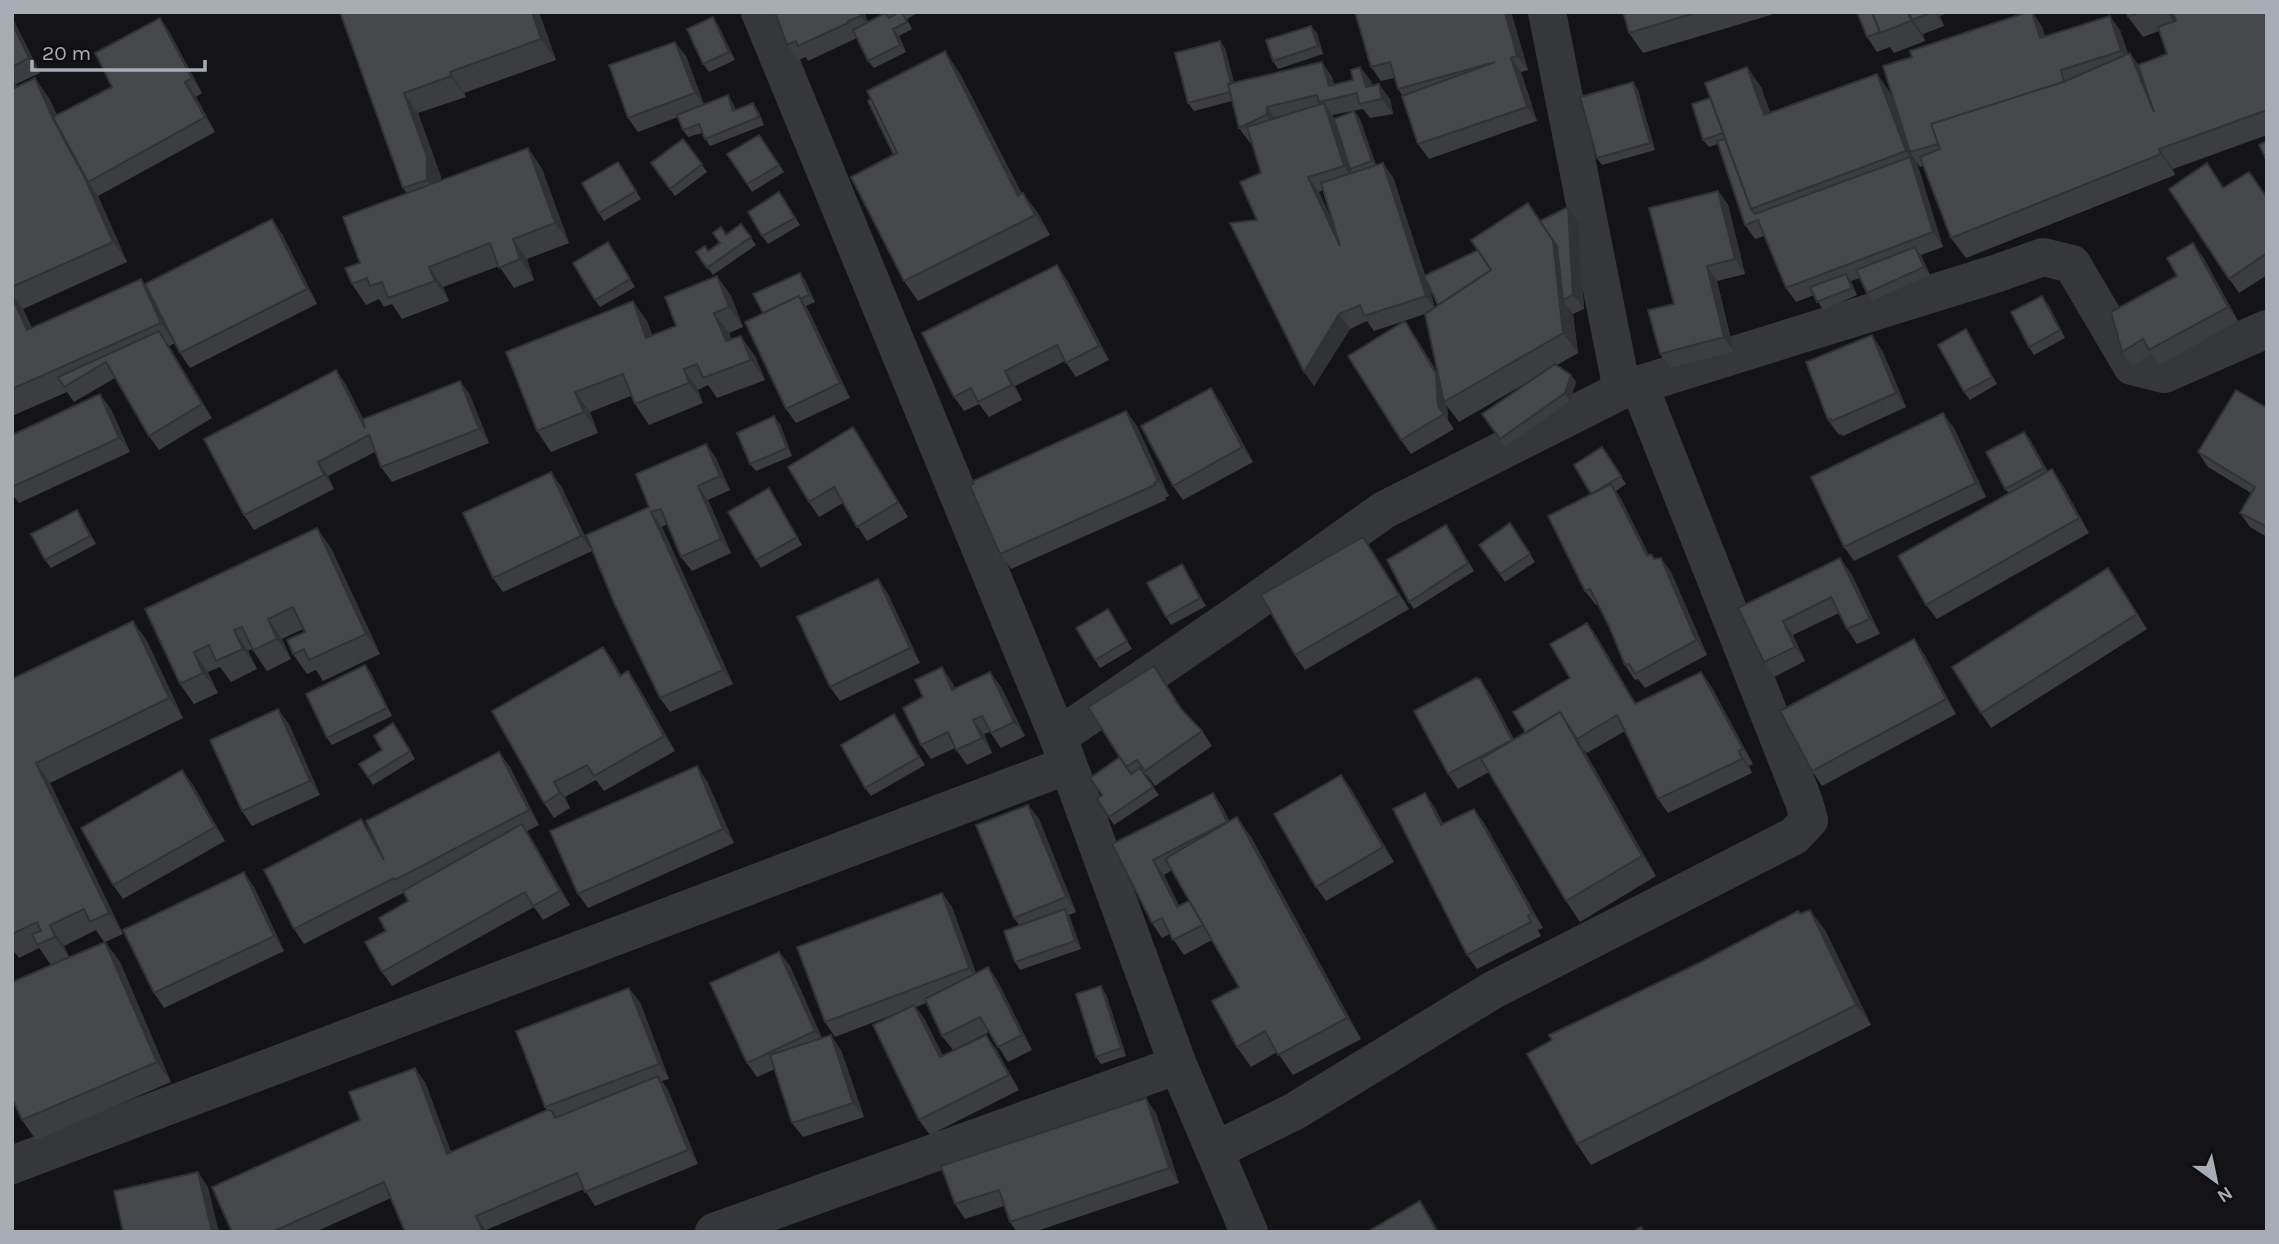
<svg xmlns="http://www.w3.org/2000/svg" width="2279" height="1244" viewBox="0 0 2279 1244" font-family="Karla,sans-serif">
<rect width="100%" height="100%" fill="#141416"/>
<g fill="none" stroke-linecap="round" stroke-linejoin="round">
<!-- minor -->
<path stroke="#36373a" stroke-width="38" d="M760,12L1058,737L1178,1065L1249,1232
M1547,12L1622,390
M1058,737L1242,611L1384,510L1622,390L1998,273L2043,257L2072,264L2132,366L2164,374L2267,329
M1214,1151L1295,1111L1493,990L1794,836L1809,820L1804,802L1639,385
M12,1165L1068,765
M714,1232L1178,1065"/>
</g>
<!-- wall -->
<path fill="#3c3d40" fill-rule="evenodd" d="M340,12H539L556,60L464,93L466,97L418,113L441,177V181L528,148L542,169L569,243L527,259L534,280L514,288L499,266L443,287L449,301L402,319L392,304L384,307L379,299L366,305L352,284L360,263L407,193L403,188Z
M775,12H864L868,22L885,13V12H919L907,19L912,29L899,36L906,52L874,68L868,61L857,38L808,61L806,57L798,60L787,45Z
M1355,12H1511L1528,70L1521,72L1537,121L1429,159L1418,144L1402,95L1398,89L1395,78L1381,81L1371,67Z
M1623,12H1781L1643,53L1629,33Z
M1857,12H1950L1940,16L1944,26L1923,34L1925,41L1894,53L1890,47L1877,52L1867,37Z
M2127,12H2171L2175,22L2267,12V135L2173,169L2175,175L1966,258L1951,238L1923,166L1920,167L1916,161L1943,247L1921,255L1930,275L1872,301L1867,293L1860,278L1851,281L1857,295L1823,310L1814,295L1796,302L1786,288L1764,236L1755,239L1745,225L1718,144L1709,147L1703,140L1747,67L1761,87L1770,112L1877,74L1891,94L1897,111L2042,26L2045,37L2120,30L2128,54L2139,65L2167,54L2159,31L2143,37L2128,17Z
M12,17L40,73L16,84L17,86L49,98L57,115L112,87L160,18L170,33L202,93L196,97L215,132L98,196L127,262L23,309L32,328L146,285L272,219L282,234L317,304L190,368L180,353L175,343L169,346L212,418L159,450L149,436L115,378L74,402L67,392L12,416Z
M713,17L718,25L735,60L709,72L703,64Z
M1317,33L1323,54L1278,69L1273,61Z
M1225,48L1234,83L1322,62L1332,77L1334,85L1353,80L1360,67L1371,81L1372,86L1390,99L1393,114L1370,118L1363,109L1332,115L1334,119L1354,111L1360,119L1376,165L1393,177L1425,275L1568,207L1578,222L1584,309L1573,314L1578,353L1557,365L1571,375L1576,382L1570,401L1505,447L1482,414L1531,380L1459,422L1447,406L1448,420L1454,429L1411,454L1401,440L1415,336L1438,374L1425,314L1374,331L1367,321L1350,329L1314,386L1257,220L1261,173L1251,142L1250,143L1239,128L1232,101L1194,111L1188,103ZM1323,190L1333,223L1319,192ZM1426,280L1438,305L1435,307L1428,284Z
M686,56L704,105L733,103L736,110H758L764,125L710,146L702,133L688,137L683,130L678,117L638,132L628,118Z
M959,72L1022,194L1038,213L1050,235L918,301L904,281L894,155Z
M1633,82L1638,90L1655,150L1602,165L1597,158Z
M759,135L784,172L752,192L727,154Z
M683,139L707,172L675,196L651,163Z
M618,162L641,199L604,221L599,213Z
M2223,188L2267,198V275L2239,293L2169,189Z
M1718,191L1728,205L1745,274L1717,281L1734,352L1670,368L1660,354L1674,304Z
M785,200L800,225L768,244L762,236Z
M741,224L756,245L713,275L696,252L708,251Z
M608,242L635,287L600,307L595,300Z
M2203,257L2238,321L2159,365L2152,354L2132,366L2122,352L2177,276Z
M717,276L731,296L743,327L729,333L731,339L755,356L765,380L717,398L708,385L698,390L703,403L649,425L635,404L631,396L590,412L598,433L551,452L537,431L506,352L647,321L652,335L676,326Z
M805,280L815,302L806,306L850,398L796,423L786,409L763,313Z
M1067,280L1109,360L1076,377L1065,361L1015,386L1022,400L989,417L979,404L964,411L954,397Z
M2048,304L2065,338L2034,355L2029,347Z
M1966,329L1997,384L1970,400L1964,392Z
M1882,350L1906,407L1843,436L1841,434L1839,435L1828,420Z
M336,370L346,385L363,419L460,381L470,395L489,443L392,482L381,467L375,452L328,476L334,489L254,530L244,515Z
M1221,403L1253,462L1183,500L1173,486Z
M2267,408V537L2250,527L2240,513L2251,493L2208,467L2198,452Z
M111,409L130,452L19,503L12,494V435Z
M780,424L792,456L756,471L750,464Z
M1137,426L1169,496L1165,498L1166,500L1011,569L1000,554L974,483Z
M1954,428L1986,497L1854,561L1844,547Z
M2024,432L2047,471L2062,484L2089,533L1937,619L1926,605L2009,493L2005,489Z
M863,442L908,517L867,541L843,503L819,517L809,502Z
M706,444L716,458L730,490L708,500L731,553L692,571L681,557L667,524L662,527L733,684L670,712L660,698L649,507Z
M1602,447L1626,484L1616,491L1621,499L1649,555L1655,559L1661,558L1671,572L1707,655L1645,688L1638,679L1635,680L1625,665L1609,626L1598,604L1596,605L1585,591L1591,494Z
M561,486L592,551L503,592L493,578Z
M774,496L802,545L761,568L756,560Z
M82,518L96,544L51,568L45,560Z
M1510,523L1535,562L1505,582L1479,545Z
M1452,533L1474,571L1414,609L1409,602Z
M331,548L380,654L323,681L316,670L307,674L293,654L305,632L303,629L282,639L291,659L267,671L252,649L248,651L257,669L231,682L220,667L208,672L218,693L194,704L180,684L145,609Z
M1373,552L1409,609L1305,670L1295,655Z
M2108,568L2147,629L1991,728L1981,713Z
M1187,572L1206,606L1171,625L1166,617Z
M1851,573L1880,634L1857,644L1847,629L1839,613L1793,635L1805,661L1774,677L1764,662L1738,608Z
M878,579L888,594L920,663L840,701L830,687Z
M1108,609L1132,649L1100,668L1095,660Z
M1587,623L1597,637L1636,704L1701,672L1711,686L1753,764L1749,766L1752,773L1668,813L1658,799L1625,731L1587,753L1584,750L1656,876L1580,922L1566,901L1489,772L1458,789L1448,774L1490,694L1514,740L1526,733L1570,678Z
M147,641L183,718L50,783L123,934L105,942L120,962L171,1082L36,1140L22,1120L51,965L39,948L19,958L12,949V679ZM96,930L104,942L69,957L64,946Z
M603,647L621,675L628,671L638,686L675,751L604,791L596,780L565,797L570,808L554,818L544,803Z
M1924,654L1956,714L1822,786L1812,771Z
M990,672L1001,687L1025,736L1001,748L990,732L984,734L992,753L967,765L955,748L931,759L921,745L923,697L952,682L955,689Z
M371,673L392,716L332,745L327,738Z
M1164,681L1184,712L1202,731L1212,746L1155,786L1147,775L1145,776L1159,795L1114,825L1097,799L1102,795L1120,757Z
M894,714L925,765L871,796L865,788Z
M393,723L415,759L373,785L359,764L382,750Z
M289,724L320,795L252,826L242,811Z
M510,767L539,825L527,831L570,905L543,920L534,907L392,986L382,972L386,931L408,901L403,893L304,944L294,929L373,836Z
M182,770L193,785L225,841L123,899L113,885Z
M1341,775L1351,789L1394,862L1326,901L1316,887Z
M707,781L734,843L588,908L578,894Z
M1213,793L1223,808L1229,821L1251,837L1361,1039L1293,1075L1277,1052L1251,1067L1237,1047L1239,987L1212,940L1184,955L1170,934L1162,938L1152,923L1112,844ZM1172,870L1189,901L1179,906L1164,875Z
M1425,793L1435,808L1443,824L1474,809L1484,823L1543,928L1538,930L1541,936L1477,969L1467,955Z
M1028,805L1039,819L1076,912L1069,915L1081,949L1020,970L1015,962L1019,925L1014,918Z
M254,887L284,951L164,1008L154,993Z
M942,893L952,907L976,973L988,967L998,982L1032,1050L1008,1062L989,1032L953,1050L942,1036L926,1003L916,1007L925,1020L943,1056L996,1049L1019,1090L930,1135L919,1120L895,1014L835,1037L825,1022Z
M1798,911L1801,914L1825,930L1871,1025L1591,1165L1577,1144L1699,963Z
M779,952L790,966L822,1038L841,1050L864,1117L803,1137L792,1123L775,1069L757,1077L747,1063Z
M1106,994L1126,1056L1101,1064L1096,1057Z
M640,1002L669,1079L662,1081L668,1090L698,1164L595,1206L584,1189L486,1230L487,1232H405L391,1198L315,1232H232L360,1120L425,1082L451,1152L547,1110L545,1107Z
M1156,1113L1179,1183L1034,1232H1017L1010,1222L1004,1206L965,1219L955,1204Z"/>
<!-- shaded-wall -->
<path fill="#313234" d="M532,12H539L556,60L541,39Z
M859,12H864L871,30L861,16Z
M1505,12H1511L1528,70L1517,56Z
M1908,12H1910L1912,20L1923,34L1925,41L1911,21Z
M1934,12H1938L1940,16L1944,26Z
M2032,12L2042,26L2050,53L2040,38Z
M2167,12H2171L2176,25Z
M2110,16L2120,30L2131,65L2121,51Z
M12,17L40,73L29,58L12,23Z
M713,17L718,25L735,60L729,52Z
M160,18L170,33L202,93L192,78Z
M1311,26L1317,33L1323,54L1318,46Z
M893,29L899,36L906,52L900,45Z
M1220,41L1225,48L1238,99L1233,91Z
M675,42L686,56L705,107L695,93Z
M945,51L959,72L1033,216L1018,196Z
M2130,53L2145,74L2154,112Z
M1511,58L1521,72L1537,121L1527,107Z
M1322,62L1332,77L1338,97L1329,86Z
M1360,67L1371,81L1376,102L1366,87Z
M1747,67L1761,87L1778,135L1764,115Z
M450,72L464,93L466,97L451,76Z
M1877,74L1891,94L1912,152H1910L1916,161L1920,172L1906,151Z
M12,78L16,84L29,108L12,83Z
M35,78L49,98L68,141L88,182L98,196L127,262L113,242L54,121Z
M185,82L196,97L215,132L205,117Z
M1633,82L1638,90L1655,150L1650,143Z
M1379,84L1390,99L1393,114L1382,99Z
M404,93L418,113L441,177V200L427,180Z
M728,95L733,103L739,118L733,111Z
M753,103L758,110L764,125L759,117Z
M1324,103L1334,118L1354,181L1344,166Z
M1267,107L1277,122V130L1266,115Z
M1354,111L1360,119L1377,169L1372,161Z
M528,148L542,169L569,243L555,223Z
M2159,149L2173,169L2175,175L2161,154Z
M1910,157L1920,172L1943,247L1933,232Z
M1383,163L1393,177L1436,311L1426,296Z
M1308,177L1319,192L1350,260L1340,246Z
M1718,191L1728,205L1745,274L1735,259Z
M1023,193L1038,213L1050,235L1035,215Z
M1528,203L1567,261L1563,300L1573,314L1578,353L1563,333Z
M1568,207L1578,222L1584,309L1573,295Z
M272,219L282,234L317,304L307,289Z
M513,239L527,259L534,280L520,259Z
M2193,243L2203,257L2238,321L2228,307Z
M1915,247L1921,255L1930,275L1924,267Z
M1057,265L1067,280L1109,360L1099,346Z
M1707,266L1717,281L1734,352L1724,337Z
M429,267L443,287L449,301L435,281Z
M800,273L805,280L815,302L809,295Z
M1846,274L1851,281L1857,295L1852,288Z
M717,276L731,296L743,327L729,307Z
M141,279L156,299L175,343L161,323Z
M12,294L23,309L42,350L27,330L12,297Z
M799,296L809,311L850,398L840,383Z
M2042,296L2048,304L2065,338L2060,330Z
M633,301L647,321L660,358L646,338Z
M714,313L729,333L740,361L726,341Z
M1339,314L1350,329L1314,386L1304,372Z
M1405,321L1415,336L1447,388L1444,402L1447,406L1448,420L1454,429L1438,406Z
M1966,329L1971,337L1997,384L1992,377Z
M159,331L169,346L212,418L202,404Z
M1872,335L1882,350L1906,407L1896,393Z
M741,336L755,356L765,380L751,360Z
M684,369L698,390L703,403L689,383Z
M336,370L346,385L375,443L365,428Z
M1005,371L1015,386L1022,400L1012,385Z
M1571,375L1576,382L1570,401L1565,393Z
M460,381L470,395L489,443L479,429Z
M1211,388L1221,403L1253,462L1242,447Z
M575,392L590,412L598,433L584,412Z
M100,394L111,409L130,452L119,438Z
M1126,411L1137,426L1169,496L1158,481Z
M1943,413L1954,428L1986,497L1976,483Z
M774,416L780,424L792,456L787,448Z
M853,427L863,442L908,517L898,502Z
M2024,432L2030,439L2050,475L2044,468Z
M706,444L716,458L730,490L720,476Z
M318,462L328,476L334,489L324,475Z
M2052,469L2062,484L2089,533L2079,518Z
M551,472L561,486L592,551L581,536Z
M1611,484L1621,499L1657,571L1647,556Z
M698,486L708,500L731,553L721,539Z
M77,510L82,518L96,544L90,536Z
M651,512L662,527L733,684L723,670Z
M317,528L331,548L380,654L366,634Z
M1363,537L1373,552L1409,609L1399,595Z
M1661,558L1671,572L1707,655L1696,640Z
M1840,558L1851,573L1880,634L1870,619Z
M1182,564L1187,572L1206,606L1200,598Z
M2108,568L2118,582L2147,629L2137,614Z
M878,579L888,594L920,663L910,648Z
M268,619L282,639L291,659L277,639Z
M133,621L147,641L183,718L169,698Z
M1783,621L1793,635L1805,661L1795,647Z
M1587,623L1597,637L1645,719L1635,704Z
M234,630L248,651L257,669L243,649Z
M1914,639L1924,654L1956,714L1946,699Z
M603,647L614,662L630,691L620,676Z
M194,652L208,672L218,693L203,673Z
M365,665L371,673L392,716L387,708Z
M942,667L952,682L962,705L952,690Z
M628,671L638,686L675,751L664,736Z
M990,672L1001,687L1025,736L1014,722Z
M1701,672L1711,686L1753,764L1743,749Z
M1480,679L1490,694L1522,754L1512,740Z
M278,709L289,724L320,795L310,781Z
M1560,712L1584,750L1656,876L1642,856Z
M973,720L984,734L992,753L982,738Z
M1739,751L1749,766L1752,773L1742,759Z
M499,752L510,767L539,825L529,810Z
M36,763L50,783L123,934L109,913Z
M697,766L707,781L734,843L723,829Z
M182,770L193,785L225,841L215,827Z
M1341,775L1351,789L1394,862L1383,847Z
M554,782L565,797L570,808L560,793Z
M1213,793L1223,808L1237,837L1227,822Z
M1425,793L1435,808L1451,840L1441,825Z
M1028,805L1039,819L1076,912L1066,897Z
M1474,809L1484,823L1543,928L1532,913Z
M1237,817L1251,837L1361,1039L1347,1018Z
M361,819L372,834L384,860Z
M522,824L532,839L570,905L560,891Z
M1153,860L1164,875L1187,922L1177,907Z
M244,872L254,887L284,951L274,936Z
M942,893L952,907L979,983L969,968Z
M1065,909L1070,917L1081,949L1075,941Z
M1810,910L1825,930L1871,1025L1856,1005Z
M50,925L64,946L69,957L55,937Z
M105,942L120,962L171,1082L157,1062Z
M779,952L790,966L825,1045L815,1031Z
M988,967L998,982L1032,1050L1022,1035Z
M1101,986L1106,994L1126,1056L1121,1048Z
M629,988L640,1002L669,1079L659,1064Z
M914,1005L925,1020L951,1072L940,1057Z
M831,1035L841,1050L864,1117L853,1103Z
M986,1035L996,1049L1019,1090L1009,1075Z
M415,1068L425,1082L457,1169L447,1154Z
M658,1076L668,1090L698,1164L688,1150Z
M1146,1098L1156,1113L1179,1183L1169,1168Z
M198,1172L208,1187L219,1232H212Z
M1420,1201L1430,1216L1439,1232H1437Z
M476,1216L487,1232H483Z"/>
<!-- building -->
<path fill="#46474b" stroke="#313234" stroke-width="2" d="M340,12H532L541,39L450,72L451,76L404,93L427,157V180L403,188Z
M775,12H859L861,16L848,21V23L798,46L796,41L787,45Z
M899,12H902L907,22L893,29L900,45L868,61L853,30L885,13L889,18Z
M1355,12H1505L1517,56L1511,58L1527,107L1418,144L1402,96L1495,62L1398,89L1390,62L1371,67Z
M1623,12H1698L1629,33Z
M1857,12H1872L1880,32L1867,37Z
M1872,12H1908L1911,21L1880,33Z
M1909,12H1933L1912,20Z
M2028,12H2032L2040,38L2110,16L2121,51L2061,70L2064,82H2063L1931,124L1938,144L1910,152L1883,66L1912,57L1910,51Z
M2127,12H2141L2128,17Z
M2172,12H2267V110L2159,149L2161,154L1951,238L1920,157L1940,149L1931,124L2063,82L2130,53L2154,112L2138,65L2167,54L2158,27L2176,21Z
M713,17L729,52L703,64L687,29Z
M160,18L192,78L185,82L205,117L88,182L53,117L112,87L95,53Z
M12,23L29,58L12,67Z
M1311,26L1318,46L1273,61L1266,40Z
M1220,41L1231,84H1228L1230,92L1188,103L1175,53Z
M675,42L695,93L628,118L609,65Z
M945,51L1018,196L1023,193L1035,215L904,281L851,177L897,153L867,91Z
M1322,62L1329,86L1353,80L1351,70L1360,67L1366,87L1379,84L1382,99L1359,104L1357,93L1319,102L1317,95L1267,107L1266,115L1239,128L1228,84Z
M1747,67L1764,115L1877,74L1906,151L1751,209L1705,83Z
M35,78L54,121L84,176L113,242L12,287V83L15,88Z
M1633,82L1650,143L1597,158L1580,97Z
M728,95L733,111L753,103L759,117L705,139L699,124L683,130L677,115Z
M1710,98L1723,133L1703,140L1692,104Z
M871,99L897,153L894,155L868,101Z
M1324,103L1344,166L1308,177L1340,246L1321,183L1383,163L1426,296L1364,316L1360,305L1339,314L1304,372L1230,223L1257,220L1240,182L1261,173L1247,127Z
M1354,111L1372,161L1350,169L1334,119Z
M759,135L779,165L747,184L727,154Z
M683,139L702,164L670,189L651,163Z
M1725,139L1751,209L1755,214L1910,157L1933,232L1786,288L1758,220L1745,225L1717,141Z
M2267,141V161L2259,145Z
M528,148L555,223L513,239L520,259L499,268L490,243L429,267L435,281L388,298L382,282L370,286L367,278L352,284L345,268L360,263L343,217Z
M618,162L636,191L599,213L582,183Z
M2207,163L2223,188L2249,172L2267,198V253L2229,279L2169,189Z
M1718,191L1735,259L1707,266L1724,337L1660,354L1648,310L1674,304L1649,208Z
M779,192L795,218L762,236L748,212Z
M1528,203L1553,241L1563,333L1444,402L1425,314L1491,270L1471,240Z
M1568,207L1573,295L1563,300L1557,246L1540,221Z
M272,219L307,289L180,353L145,284Z
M741,224L751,237L707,268L696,252L705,246L708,251L720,243L713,233L721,227L726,235Z
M608,242L630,279L595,300L573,263Z
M2193,243L2228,307L2149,350L2143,339L2122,352L2111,312L2177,276L2167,258Z
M1915,247L1924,267L1867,293L1856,270Z
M1478,250L1491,270L1438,305L1424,276Z
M1057,265L1099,346L1066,363L1057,345L1005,371L1012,385L978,402L971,388L954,397L922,333Z
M800,273L809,295L800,299L799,296L763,313L753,294Z
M1846,274L1852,288L1817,302L1810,287Z
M717,276L729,307L714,313L726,341L741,336L751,360L703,378L697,364L684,369L689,383L635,404L623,374L575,392L584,412L537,431L506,352L633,301L646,338L676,326L665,297Z
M141,279L161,323L12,389V297L27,330Z
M799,296L840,383L786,409L745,322Z
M2042,296L2060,330L2029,347L2011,312Z
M1405,321L1436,374L1438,406L1444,414L1401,440L1348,356Z
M1966,329L1992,377L1964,392L1938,345Z
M159,331L202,404L149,436L106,362L64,387L58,377Z
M1872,335L1896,393L1832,421L1831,419L1828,420L1806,362Z
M1555,364L1571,375L1565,393L1500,439L1482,414Z
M336,370L365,428L363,419L460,381L479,429L381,467L369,435L318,462L324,475L244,515L204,439Z
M1211,388L1242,447L1173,486L1141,426Z
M2236,390L2267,408V527L2240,513L2255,487L2198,452Z
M100,394L119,438L12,487V435Z
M1126,411L1158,481L1154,483L1155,485L1000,554L970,486L974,483L973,481Z
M1943,413L1976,483L1844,547L1811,477Z
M774,416L787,448L750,464L737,433Z
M853,427L898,502L857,527L834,487L809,502L788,467Z
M2024,432L2044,468L2005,489L1986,452Z
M706,444L720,476L698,486L721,539L681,557L661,509L651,512L723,670L660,698L615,605L586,535L649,507L636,474Z
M1602,447L1621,476L1591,494L1574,465Z
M2052,469L2079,518L1926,605L1898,556Z
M551,472L581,536L493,578L463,513Z
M1611,484L1647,556L1651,554L1654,559L1661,558L1696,640L1635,674L1629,664L1625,665L1609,626L1590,589L1585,591L1548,516Z
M769,488L797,537L756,560L728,512Z
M77,510L90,536L45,560L31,534Z
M1510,523L1530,554L1500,574L1479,545Z
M1446,525L1468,563L1409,602L1387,560Z
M317,528L366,634L309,660L304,649L293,654L287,640L305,632L293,607L268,619L277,639L253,650L242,627L234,630L243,649L216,661L209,645L194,652L203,673L180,684L145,609Z
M1363,537L1399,595L1295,655L1261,595Z
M1840,558L1870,619L1847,629L1831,597L1783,621L1795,647L1764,662L1738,608Z
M1182,564L1200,598L1166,617L1147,583Z
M2108,568L2137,614L1981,713L1952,667Z
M878,579L910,648L830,687L797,617Z
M1108,609L1127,641L1095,660L1076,628Z
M133,621L169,698L36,763L109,913L90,922L84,909L50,925L55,937L37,945L32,934L41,931L37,922L12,934V679Z
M1587,623L1635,704L1701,672L1743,749L1739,751L1742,759L1658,799L1617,715L1577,739L1560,712L1526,733L1513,712L1570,678L1550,644Z
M1914,639L1946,699L1812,771L1780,711Z
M603,647L620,676L628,671L664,736L594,776L587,765L554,782L560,793L544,803L492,711Z
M365,665L387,708L327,738L306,694Z
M1154,666L1181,709L1202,731L1145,771L1137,760L1126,767L1088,707Z
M942,667L952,690L990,672L1014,722L991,733L982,716L973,720L982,738L956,750L948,732L921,745L903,708L923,697L915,680Z
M1476,678L1480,679L1512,740L1448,774L1414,711Z
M278,709L310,781L242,811L210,740Z
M1560,712L1642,856L1566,901L1481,759Z
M894,714L919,757L865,788L841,745Z
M393,723L410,751L368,777L359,764L382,750L374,736Z
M499,752L529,810L395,880L394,878L294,929L264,870L361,819L384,860L366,821Z
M1120,757L1131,774L1140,768L1153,787L1109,817L1097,799L1102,795L1090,778Z
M697,766L723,829L578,894L550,831Z
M182,770L215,827L113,885L81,828Z
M1341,775L1383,847L1316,887L1274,814Z
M1213,793L1227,822L1153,860L1177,907L1189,901L1203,925L1173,940L1162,918L1152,923L1112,844Z
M1425,793L1441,825L1474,809L1532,913L1528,916L1531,922L1467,955L1393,809Z
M1028,805L1066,897L1014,918L976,825Z
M1237,817L1347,1018L1278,1055L1265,1031L1237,1047L1212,1001L1239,987L1166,860L1168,857Z
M522,824L560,891L533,906L525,892L382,972L365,942L386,931L379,918L408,901L403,891Z
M244,872L274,936L154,993L123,930Z
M942,893L969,968L825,1022L797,947Z
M1065,909L1075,941L1015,962L1004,931Z
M1810,910L1856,1005L1577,1144L1527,1054L1552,1040L1549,1035L1699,963L1798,911L1800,914Z
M105,942L157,1062L22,1120L12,1098V982Z
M779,952L815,1031L747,1063L710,983Z
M988,967L1022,1035L998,1047L980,1017L942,1036L925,999Z
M1101,986L1121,1048L1096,1057L1076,994Z
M629,988L659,1064L545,1107L516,1031Z
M914,1005L940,1057L986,1035L1009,1075L919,1120L873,1025Z
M831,1035L853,1103L792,1123L770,1055Z
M415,1068L447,1154L547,1110L552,1111L555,1118L658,1076L688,1150L585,1192L577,1173L476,1216L483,1232H405L384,1182L272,1232H232L212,1187L360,1120L349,1092Z
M1146,1098L1169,1168L1010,1222L999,1190L955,1204L941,1166Z
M198,1172L212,1232H123L114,1191Z
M1420,1201L1437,1232H1367Z
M1641,1227L1644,1232H1632Z"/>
<!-- border -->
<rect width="2279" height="1244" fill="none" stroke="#a7acb5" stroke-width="28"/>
<!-- north arrow -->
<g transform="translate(2216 1181) rotate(147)" stroke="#0f0f11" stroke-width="5" paint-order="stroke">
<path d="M0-5L12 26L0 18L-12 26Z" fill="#a7acb5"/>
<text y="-10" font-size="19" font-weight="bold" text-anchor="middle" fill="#a7acb5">N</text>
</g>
<!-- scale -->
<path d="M32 60v10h173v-10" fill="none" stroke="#a7acb5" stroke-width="3.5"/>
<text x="42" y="60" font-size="21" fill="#a7acb5" stroke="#0f0f11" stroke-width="5" paint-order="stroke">20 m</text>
</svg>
